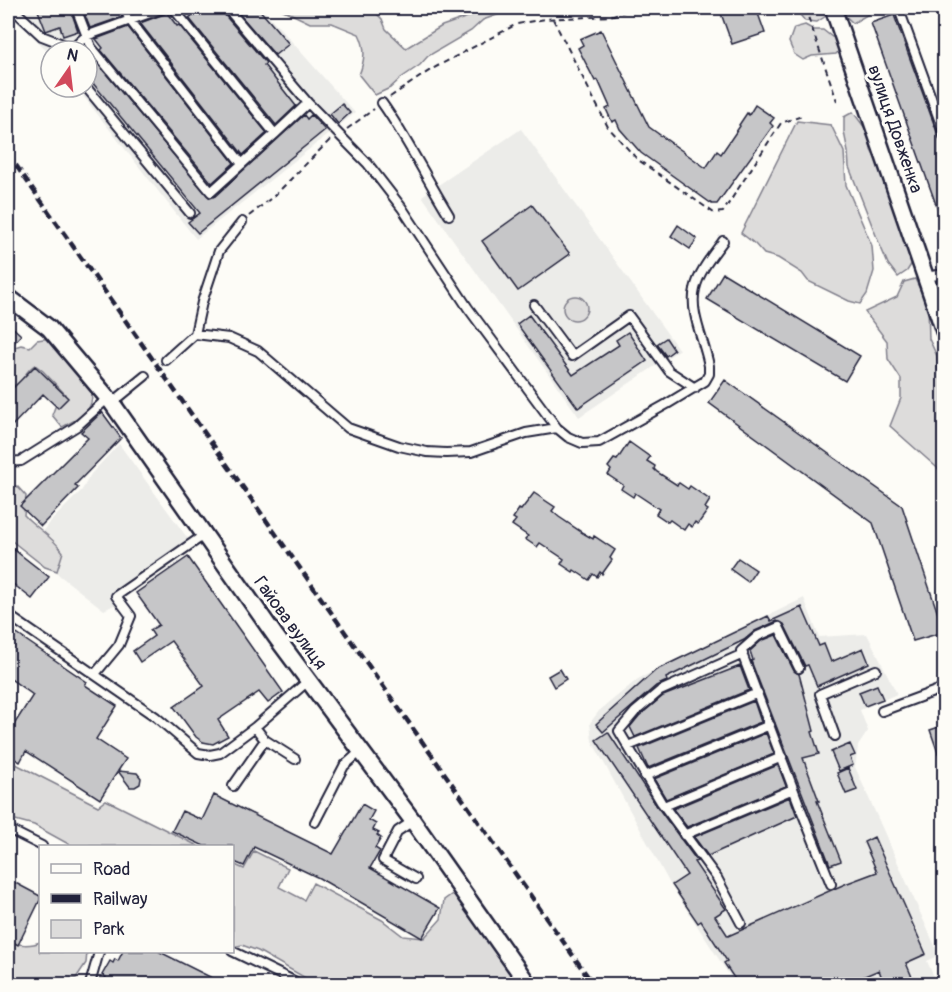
<svg xmlns="http://www.w3.org/2000/svg" width="952" height="992" viewBox="0 0 952 992" font-family="Pangolin,sans-serif">
<rect width="100%" height="100%" fill="#fdfcf7"/>
<filter id="ink" filterUnits="userSpaceOnUse"><feTurbulence type="fractalNoise" baseFrequency=".0167" numOctaves="2"/><feDisplacementMap in="SourceGraphic" scale="12" xChannelSelector="R" yChannelSelector="G"/><feConvolveMatrix kernelMatrix="1 2 1 2 8 2 1 2 1" color-interpolation-filters="sRGB"/></filter>
<g filter="url(#ink)">
<!-- built -->
<path fill="#ecece9" d="M9,8H262L355,113L196,239L76,87H87V51H51V56Z
M521,129L679,350L579,417L422,196Z
M119,444L194,547L114,605L104,610L59,575L33,545L48,524L82,490L91,474Z
M804,598L819,637L867,634L897,694L860,710L868,731L858,746L855,767L939,955L927,961L937,984H735L670,884L592,741L590,723L599,711L638,679Z"/>
<!-- green -->
<path fill="#dddcdb" stroke="#807f8b" stroke-width="1.5" d="M279,8H378L374,11L382,19L386,29L406,48L442,26L476,14L483,8H516L483,20L471,31L428,56L420,65L401,78L390,88L375,95L359,75C365,60 366,48 359,34L332,23H310Z
M798,8H824L826,16L817,22L805,21L797,11Z
M840,8H873L867,15L853,23L839,10Z
M805,25L814,30H823L832,37L841,38L844,45L836,54L812,56L803,60L794,54L789,42L794,28Z
M853,112L868,132L871,150L882,172L907,242L912,263L907,271L898,277L888,264L879,243L849,167L848,152L844,132V117Z
M797,121L831,125L844,152L846,185L872,246L874,271L867,294L860,304L849,301L808,281L802,273L778,258L764,254L755,244L741,233Z
M915,279L928,306L929,339L937,356L938,370L944,377V496L943,473L890,426L901,398V379L888,359L887,341L865,312L897,297L904,282Z
M563 308a12 12 0 1 1 24 0a12 12 0 1 1-24 0Z
M57,337C68,352 97,383 91,403C88,415 72,422 62,427L52,415L55,407L65,394L43,371L35,365C27,370 26,375 21,381C17,385 12,386 8,390V349L21,345L30,347L37,340Z
M17,486L26,496L24,515C37,529 51,535 63,552L57,571L45,567L8,538V487Z
M8,760L98,806L106,800L198,846H72L34,825L8,818Z
M254,851L288,868L279,887L304,900L313,883L382,920L403,936L424,938L441,919L444,900L458,890L519,979V984H316L258,951L242,945L233,947V864L244,869Z
M8,942C17,945 32,946 40,942V952H87L86,963L76,978L35,984L8,975Z"/>
<!-- building -->
<path fill="#c6c6c8" stroke="#22223b" stroke-width="1.5" d="M37,8H70L78,31L63,36L60,26L46,31Z
M82,8H119L122,17L90,28Z
M203,8H221L222,12L266,63L264,65L296,106L276,125L189,18Z
M234,8H258L289,44L275,55Z
M719,8H756L765,33L732,44Z
M167,13L177,26L179,25L267,133L243,155L140,23Z
M894,15L945,154V224H943L871,23Z
M128,27L234,163L212,183L101,50L103,48L96,39Z
M601,30L649,127L706,168L717,151L721,154L740,126L739,125L747,113L749,115L755,105L774,118L770,123L773,126L717,204H712L641,153L620,129L616,120L612,122L606,109L610,107L598,80L595,81L578,48L583,45L580,39Z
M92,57L210,198L215,196L304,115L307,119L311,115L325,130L198,233L188,222L200,213L87,76V61Z
M342,104L350,113L338,124L330,114Z
M532,205L570,254L518,291L482,241Z
M678,225L697,239L690,249L671,236Z
M723,273L860,356L845,381L707,299Z
M529,315L573,375L619,345L616,340L628,332L647,361L578,408L517,324Z
M8,323L21,335L8,349Z
M666,338L674,350L666,356L657,344Z
M35,366L68,398L58,408L43,394L8,430V393Z
M725,380L902,506L944,632L913,641L873,523L709,403Z
M102,412L121,438L75,485L78,488L41,526L20,506L88,438L81,432Z
M629,442L650,457L647,461L655,466L654,469L657,472L677,485L679,483L688,489L690,486L710,500L705,508L708,510L698,524L695,522L692,527L688,524L684,530L670,520L668,522L656,514L659,509L635,493L633,497L621,489L623,485L608,475L611,470L608,467L614,459L617,460Z
M534,493L555,507L552,511L559,517L583,533L593,539L594,536L615,550L610,558L612,560L602,574L600,572L597,577L593,574L589,580L574,570L573,572L561,564L564,559L540,543L537,547L525,539L528,536L512,525L516,520L513,518L519,509L521,510Z
M8,545L49,577L32,599L8,580Z
M188,557L283,692L268,703L259,692L218,720L228,736L213,744L203,742L196,737L174,707L204,686L171,641L140,662L133,651L154,636L150,630L159,625L136,593Z
M738,558L756,570L748,582L730,569Z
M802,607L819,646L824,644L831,662L863,648L869,663L817,686L808,665L805,666L784,624L777,621L755,631L744,640L666,678L667,681L656,686L603,732L596,724L656,670L768,616L771,621Z
M8,628L87,682L85,685L117,706L96,739L126,759L118,771L137,773L141,778L140,784L135,787H130L118,771L100,799L26,751L20,762L8,755V734L33,695L8,677Z
M776,635L794,671L799,674L814,731L812,732L819,754L803,758L819,801H817L841,861L830,865L751,661L753,660L750,651L761,641Z
M740,666L749,690L635,737L630,727L639,716L663,696Z
M560,669L566,679L554,687L548,676Z
M877,685L883,699L865,706L859,692Z
M754,701L761,722L648,768L639,748Z
M945,725V766L943,767L930,730Z
M608,732L656,805L697,861L694,862L726,909L715,916L728,936L845,884L877,872L864,842L874,837L926,954L906,963L915,984H884L879,970L846,984H738L724,963L727,961L701,921L698,923L672,885L687,875L596,740Z
M766,733L774,754L666,799L654,779Z
M850,744L855,755L850,757L853,765L839,771L831,752Z
M778,765L786,786L687,827L673,809Z
M848,768L857,790L846,794L837,773Z
M214,795L333,854L362,804L374,811L369,820L376,824L373,830L379,833L377,835L381,838L375,848L380,851L370,868L440,908L422,938L319,878L254,847L244,866L232,861V846H204L172,831L182,811L202,820Z
M790,797L797,816L708,856L694,837Z
M8,879L40,896V900L18,945L8,939Z
M123,951H158L224,984H102L106,977L102,975L110,961L113,963L115,959L118,961Z"/>
<g fill="none" stroke-linecap="round" stroke-linejoin="round">
<!-- service casing -->
<g stroke="#22223b" stroke-width="12">
<path id="service" d="M12,8L42,36L73,48L86,36L164,8
M76,8L91,47L211,192L275,134
M125,8L129,19L242,164
M173,8L275,134L308,103
M227,8L308,103L368,164L402,208L468,308L557,428L568,437L582,443L599,442L667,404L705,381L709,374V366C705,342 689,313 695,289C699,271 713,255 723,241
M895,8L900,12L903,8
M900,12L944,133
M86,87L190,213
M382,103C407,138 426,178 449,215
M925,277L944,274
M534,305L572,356L629,316L669,371L695,388
M195,334L229,338L258,351L348,428L399,446L427,452L446,453L471,452L526,433L557,428
M166,360L195,334L202,302L219,251L242,222
M112,403L145,376
M8,462L21,461L77,426L108,398
M8,615L156,717L198,753L210,755L220,753L255,727L308,681
M799,668L779,627L758,636L741,651L802,812L831,884
M95,674L119,645L131,616L116,596L204,535
M882,711L944,688
M8,712L9,713
M255,727L265,740L295,759
M835,736L820,694L876,670
M628,746L758,693
M645,776L770,725
M233,786L265,740
M664,806L782,757
M413,821L398,831L383,860L416,879
M315,822L344,766L361,751
M8,829L42,846
M684,835L793,789
M741,923L717,878L661,802L619,731L635,712L660,691L743,654
M232,951L300,984
M90,984L99,952"/>
</g>
<!-- minor casing -->
<g stroke="#22223b" stroke-width="20">
<path id="minor" d="M833,8L944,331
M8,297L49,328L112,403L276,637L413,821L528,984"/>
</g>
<!-- path -->
<path stroke="#22223b" stroke-width="2" stroke-dasharray="6 4.5" stroke-linecap="butt" d="M805,8L837,101
M553,19L608,127L637,159L714,213L723,212L781,123L802,116
M390,97L432,69L517,24L545,19L610,16L634,8
M347,129L374,109
M249,216L275,195L330,140"/>
<!-- service -->
<use href="#service" stroke="#fdfcf7" stroke-width="8"/>
<!-- minor -->
<use href="#minor" stroke="#fdfcf7" stroke-width="15"/>
<!-- rail -->
<path stroke="#22223b" stroke-width="4.5" stroke-dasharray="9 4.5" stroke-linecap="butt" d="M8,154L593,984"/>
</g>
</g>
<g text-anchor="middle" dominant-baseline="central" stroke-width="6" stroke-linejoin="round" paint-order="stroke">
<!-- street labels -->
<g font-size="18" fill="#22223b" stroke="#fdfcf7">
<text transform="translate(895 129) rotate(71)">вулиця Довженка</text>
<text transform="translate(290 623) rotate(54)">Гайова вулиця</text>
</g>
</g>
<!-- margin -->
<rect width="952" height="992" fill="none" stroke="#fdfcf7" stroke-width="30"/>
<rect x="15" y="15" width="922" height="962" fill="none" stroke="#22223b" stroke-width="2" filter="url(#ink)"/>
<!-- legend -->
<rect x="39" y="845" width="195" height="108" fill="#fdfcf7" stroke="#a5a5ac" stroke-width="1.5"/>
<rect x="51" y="864" width="30" height="9" fill="#fdfcf7" stroke="#a5a5ac" stroke-width="1.5"/>
<text x="93" y="875" font-size="18" fill="#22223b">Road</text>
<rect x="51" y="894" width="30" height="9" fill="#22223b" stroke="#a5a5ac" stroke-width="1.5"/>
<text x="93" y="905" font-size="18" fill="#22223b">Railway</text>
<rect x="51" y="920" width="30" height="18" fill="#dddcdb" stroke="#a5a5ac" stroke-width="1.5"/>
<text x="93" y="935" font-size="18" fill="#22223b">Park</text>
<!-- north arrow -->
<g transform="translate(69 69) rotate(14)"><circle r="28" fill="#fdfcf7" stroke="#a5a5ac" stroke-width="1.5"/>
<path d="M0-4.5L10 22L0 15L-10 22Z" fill="#d1495b"/>
<text y="-9" font-size="16" font-weight="bold" text-anchor="middle" fill="#22223b">N</text>
</g>
</svg>
